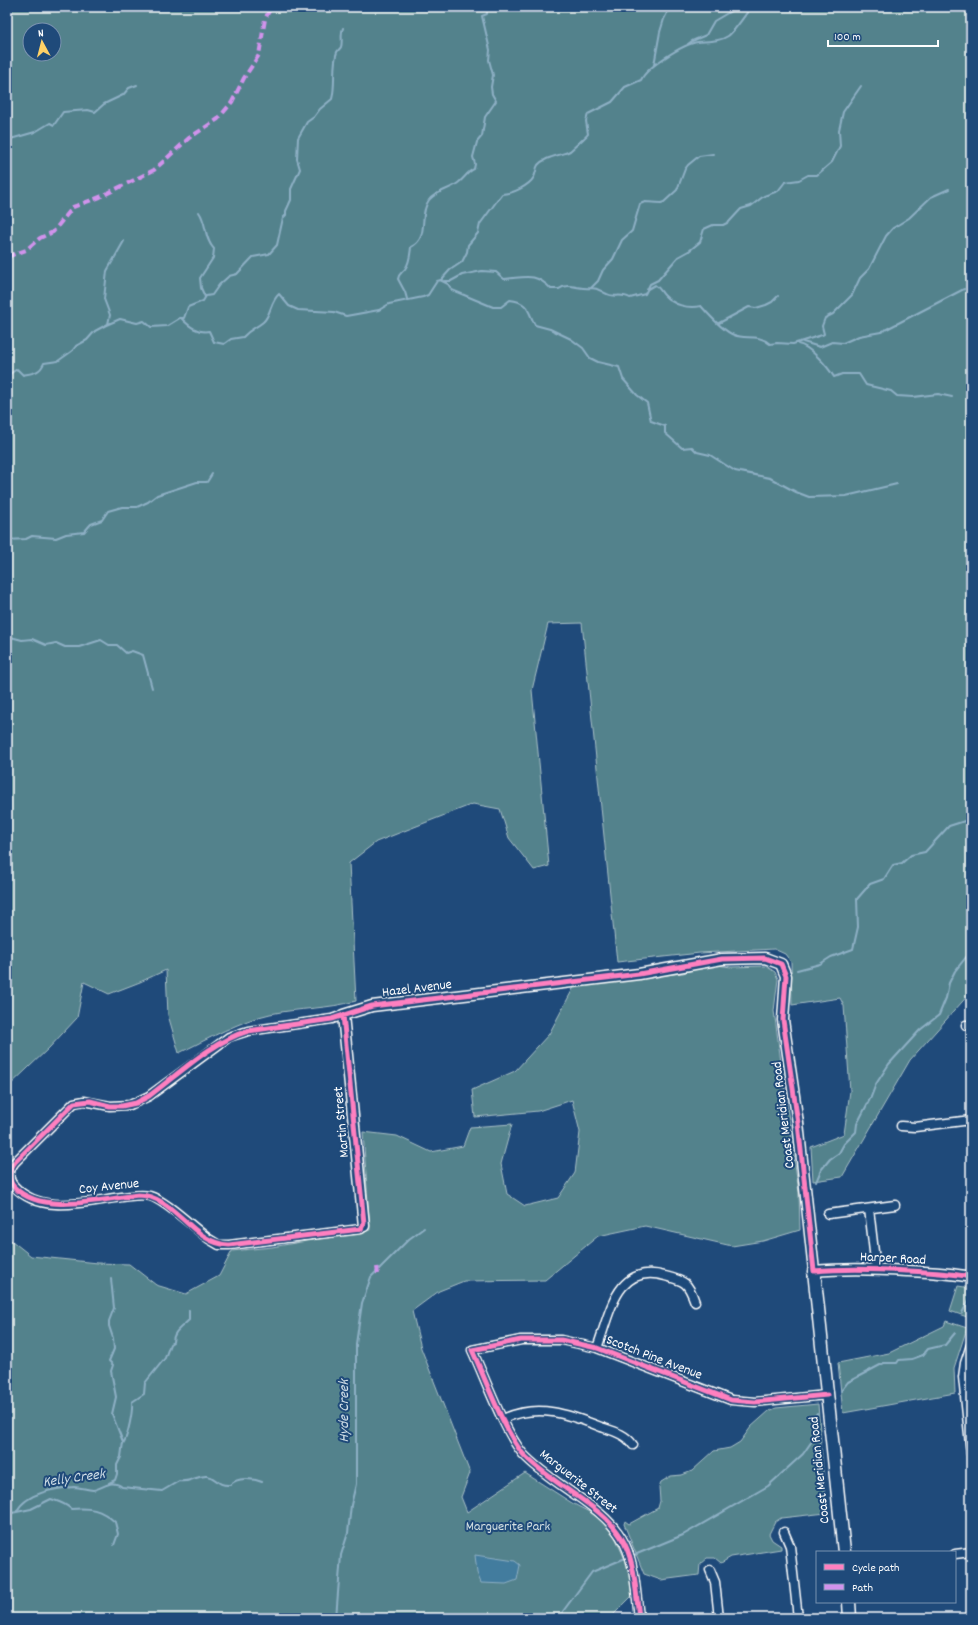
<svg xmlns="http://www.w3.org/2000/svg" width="978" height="1625" viewBox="0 0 978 1625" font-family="Dekko,sans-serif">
<rect width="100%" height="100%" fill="#1f4a7a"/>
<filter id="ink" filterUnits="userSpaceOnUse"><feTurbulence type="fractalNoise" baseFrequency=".025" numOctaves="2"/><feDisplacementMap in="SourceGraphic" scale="8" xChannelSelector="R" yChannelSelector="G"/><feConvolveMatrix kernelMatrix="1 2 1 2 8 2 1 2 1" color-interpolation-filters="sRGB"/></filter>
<g filter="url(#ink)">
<!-- green -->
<path fill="#53828c" stroke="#a9c0c6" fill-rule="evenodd" d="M7,7H971V992L910,1060L842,1177L813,1181L811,1147L844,1134L850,1091L844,1006L840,998L792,1005L791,962L785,954L774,949L700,953L617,962L582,623L548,624L532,690L549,866L534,870L509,838L500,809L473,804L376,842L349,863L356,1001C328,1009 299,1008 270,1014C242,1020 206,1040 179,1053L168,1015L166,970L140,982L109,994L84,982L77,1018L49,1048L7,1088ZM30,30H54V54H30Z
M710,964L731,967L766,966L775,972L778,979L774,1011L799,1193L800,1230L763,1241L732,1246L645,1226L598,1236L545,1280L464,1281L439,1291L412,1311L421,1348L470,1473L461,1497L467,1512L525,1473L572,1503L597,1516L615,1537L633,1577L632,1596L610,1618H7V1237L31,1256L98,1263L129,1264L156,1285L186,1294L219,1276L232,1251L272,1247L370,1230L363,1132L397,1136L431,1152L463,1146L470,1127L512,1124L501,1164L507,1194L525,1206L558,1198L575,1173L580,1132L572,1100L538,1111L475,1117L472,1090L515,1071L549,1034L575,985L683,973Z
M958,1286L971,1288L970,1318L950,1311Z
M946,1321L967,1328L954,1368L955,1393L843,1413L838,1363L889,1353L944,1326Z
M818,1404L826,1513L781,1518L775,1522L769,1534L772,1540L781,1546V1549L731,1557L721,1563L715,1558H707L700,1564L699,1575L661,1580L644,1574L624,1524L625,1521L629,1524L658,1508L660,1501L659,1487L661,1482L671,1476L682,1475L692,1471L714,1451L730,1448L740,1442L751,1427L769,1411L776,1408Z"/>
<!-- water -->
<path fill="#437b9e" stroke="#8eb0c5" d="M475,1555L515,1561L520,1565L517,1580L506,1584L481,1583L477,1573Z"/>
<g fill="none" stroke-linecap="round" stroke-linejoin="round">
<!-- stream -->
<path stroke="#8eb0c5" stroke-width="2" d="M68,7H69
M688,44L692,41L706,35L714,21L731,11L732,7
M654,65L660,32L664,19L670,7
M7,140L35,132L50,123L54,125L63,112L88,110L95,112L104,104L123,95L129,88L137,85
M199,212C207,223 204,239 214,249L213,258L200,278L201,288L205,297
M440,280L448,284L452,290L493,307H501L510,300C529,302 528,312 535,325L550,329L571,339L583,348L590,358L598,362L619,367L623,379L637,395L647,403L651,421L665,426V433L682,448L692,447L697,452L710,455L735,471L770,478L796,492L809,497L846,496L897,484
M444,281H451L462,275L482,271L496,272L504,279C523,278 535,271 551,289H559C569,282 580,290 591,288L598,281L603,270L613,259L622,240L632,231L640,204L645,202L661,203L664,202L677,190L685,169L688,165L699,156L713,154
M591,288C599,288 600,291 607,294C614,298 621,293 630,298L645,294L650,284L658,280L678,257L689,251L700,242L704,229L713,225H723L729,222L741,209L751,206L764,196L778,191L785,182L799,180L808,175H817L832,162L840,146L839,130L843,112L861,86
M648,289L655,285C660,288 661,292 664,295C673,305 688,309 701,306C708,314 723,331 734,335C746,340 757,333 770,344L777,343L793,344L822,335L824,334L822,326L825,318L833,314L852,295L860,278L869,269L886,236L893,228L909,218L931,197L949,189
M407,299L405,292L398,279C399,273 402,273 405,269C410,262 410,255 411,247C430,238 418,215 429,200C436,191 449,190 458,183C465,178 467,172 474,169L475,164L473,157L477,142L482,136L485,117L496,101L492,94L491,87L493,75L489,60L490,50L482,16L487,14V7
M182,319C190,327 198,333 209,331L214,342L224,344L231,339L243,337C250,329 256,328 263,322C271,315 270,302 279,294L289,306L298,310L334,312L346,316L379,310L389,304L423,297L428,295L437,281L441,280L450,270L462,262L467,252L468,245L478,233L480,224L502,194C512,194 529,186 534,177C536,173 536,168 538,165C546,156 560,156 570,151C571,150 587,136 588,134L586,121L588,114L612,102L625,87L641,80C647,67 683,44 698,42C708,41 719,42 728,36C734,32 746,14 751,7
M719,323L749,307L756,308L766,305L772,302L778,296
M104,326L120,319L137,323L144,321L151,327L167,326L180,318H184L188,307L203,301L206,296L212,295L219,285L229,276L237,274L253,257L269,254L277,245L283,218L286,215V211L291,200V189L300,169L297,159L298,138L307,122L314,117L320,109L332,99C336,84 332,64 337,52C338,50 340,49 341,47C343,41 340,34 343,28
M803,342L820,347L832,342L843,343L859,336L881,332L964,289
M798,344C810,346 828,367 834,377L842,374H859L866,385L891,391L897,396L913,397L938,394L952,397
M7,376L17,369L23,375C33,373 40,373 44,363L58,361L72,351L76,346L87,340L95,331L108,324L110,315L104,299L107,271L124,241
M7,540L26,539L32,536L56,538L66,534L84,532L91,524L102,520L108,511L122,507H137L148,502L157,495L197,482H207L212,474
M7,636L22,640L32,639L46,645L56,643L65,647H79L101,640L109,645H117L126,653L132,651L143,655L152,688
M971,768V772
M797,970L820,964L831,957L853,949L858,927L857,899L870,884L884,879L893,865L902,863L911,855L925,852L949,826L971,819
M816,1182L821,1170L830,1159L839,1153L844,1144L856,1132L857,1124L871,1097L876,1084L889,1064L920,1030L939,1015L946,998L949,983L955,971L971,951
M962,1313L971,1296
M841,1391L848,1382L884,1363H897L899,1360L912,1359L923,1355L928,1349L945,1345L955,1333
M123,1444C128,1436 133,1411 132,1402L144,1394L145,1383L165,1358L170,1344L173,1342C173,1331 182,1327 189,1320V1310
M109,1483L115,1480L117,1474V1465L121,1457L123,1442L112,1414L116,1397L111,1371L113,1365L109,1361L114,1349L113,1338L109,1326V1321L114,1308L111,1279
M17,1511C26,1493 56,1488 74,1487C81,1487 87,1490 93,1490C103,1489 111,1478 122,1487L162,1491L179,1481C192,1483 196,1475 207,1476C217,1477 216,1486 230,1485C237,1477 253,1478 262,1482
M7,1514L31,1509L51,1499C57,1501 67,1504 71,1509C89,1507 101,1509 115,1522L118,1534L114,1545
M632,1556L683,1535L768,1486L803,1454L812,1441L813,1420L817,1413
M336,1618L341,1555L348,1533L351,1505L356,1484V1344L362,1303L371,1277L409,1239L424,1228
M558,1618L592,1572L628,1557"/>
<!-- minor casing -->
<g stroke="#fff" stroke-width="11">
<path id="minor" d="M343,1015L332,1019L248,1031L229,1037L149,1096L130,1105L110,1106L84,1101L74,1103L15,1162C9,1169 7,1179 14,1186C41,1216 88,1201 122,1197C131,1196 141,1194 150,1196C165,1200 195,1229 209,1239L219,1245H229L361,1229L364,1226
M966,1025L971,1026
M901,1126L915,1127L971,1120
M869,1209L876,1269
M828,1214L895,1205
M971,1345L965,1363L963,1377L971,1454
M597,1348C610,1314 616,1262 665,1276C685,1281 688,1282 695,1302
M503,1419C538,1403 568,1414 601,1427C613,1431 626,1434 633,1445
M784,1532L790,1546L798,1618
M955,1554L971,1552
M710,1570L715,1582L719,1618
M639,1618C632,1549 631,1532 571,1492C554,1480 537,1469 523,1454C503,1429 486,1380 472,1350L521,1340H561L597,1348L731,1400L755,1402L827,1395"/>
</g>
<!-- tertiary casing -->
<g stroke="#fff" stroke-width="13">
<path id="tertiary" d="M364,1226L343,1015L372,1006L639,974L722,959L765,958L781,964L786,976L783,1020L798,1123L814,1271C845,1268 876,1269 907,1271C928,1272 950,1273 971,1277"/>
</g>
<!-- secondary casing -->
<g stroke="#fff" stroke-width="15">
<path id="secondary" d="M814,1271L844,1552
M849,1602L850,1618"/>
</g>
<!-- minor -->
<use href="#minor" stroke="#1f4a7a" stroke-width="8"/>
<!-- tertiary -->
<use href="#tertiary" stroke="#1f4a7a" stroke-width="10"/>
<!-- secondary -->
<use href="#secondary" stroke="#1f4a7a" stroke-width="12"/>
<!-- quiet -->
<path stroke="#d193ec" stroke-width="4" stroke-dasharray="8 4" stroke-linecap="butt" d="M7,257L26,250L40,238L53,232L73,207L100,197L154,170L189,138L218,119L232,102L244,78L259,55L265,19L271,7
M377,1267L378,1274"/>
<!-- cycleway casing -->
<g stroke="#1f4a7a" stroke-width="8">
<path id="cycleway" d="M343,1015L364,1223L361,1229L229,1245C192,1244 175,1195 138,1195C102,1199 42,1216 14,1187C7,1179 9,1169 15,1162L74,1103L90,1101L110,1106H122L136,1103L149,1096C180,1073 211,1042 248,1031L332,1019L372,1006L639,974L722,959L765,958L781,964L786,976L783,1020L798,1123L814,1271C845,1268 876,1269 907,1271C928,1272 950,1273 971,1277
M639,1618C632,1549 631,1532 571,1492C554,1480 537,1469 523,1454C503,1429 486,1380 472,1350L521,1340H561L597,1348L731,1400L755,1402L827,1395"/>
</g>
<!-- cycleway -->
<use href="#cycleway" stroke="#ff80c0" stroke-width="5"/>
</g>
</g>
<g text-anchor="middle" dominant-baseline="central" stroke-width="4" stroke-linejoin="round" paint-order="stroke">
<!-- street labels -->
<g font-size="14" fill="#fff" stroke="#1f4a7a">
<text transform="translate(417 989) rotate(-7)">Hazel Avenue</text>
<text transform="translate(784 1115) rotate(-97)">Coast Meridian Road</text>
<text transform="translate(342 1122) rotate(-95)">Martin Street</text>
<text transform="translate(109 1187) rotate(-6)">Coy Avenue</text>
<text transform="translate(893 1259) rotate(3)">Harper Road</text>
<text transform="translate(654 1358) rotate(21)">Scotch Pine Avenue</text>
<text transform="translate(820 1470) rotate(-96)">Coast Meridian Road</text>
<text transform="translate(578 1482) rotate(38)">Marguerite Street</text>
</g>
<!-- park labels -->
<g font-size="14" fill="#d4e0e2" stroke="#1f4a7a">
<text x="508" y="1527">Marguerite Park</text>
</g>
<!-- water labels -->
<g font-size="15" font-style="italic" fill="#d0dee7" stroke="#1f4a7a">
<text transform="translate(345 1411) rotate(-90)">Hyde Creek</text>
<text transform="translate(74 1479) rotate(-8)">Kelly Creek</text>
</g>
</g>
<!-- margin -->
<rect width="978" height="1625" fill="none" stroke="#1f4a7a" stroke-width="24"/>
<rect x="12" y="12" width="954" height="1601" fill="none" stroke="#fff" stroke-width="1.5" filter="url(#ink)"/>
<!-- legend -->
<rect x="816" y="1551" width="140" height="52" fill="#1f4a7a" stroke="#7992af"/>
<rect x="824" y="1564" width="20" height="6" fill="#ff80c0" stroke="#7992af"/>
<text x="852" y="1571" font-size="12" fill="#ffffff">Cycle path</text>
<rect x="824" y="1584" width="20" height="6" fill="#d193ec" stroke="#7992af"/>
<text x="852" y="1591" font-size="12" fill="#ffffff">Path</text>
<!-- north arrow -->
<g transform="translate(42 42) rotate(353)"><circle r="19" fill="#1f4a7a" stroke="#7992af"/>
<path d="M0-3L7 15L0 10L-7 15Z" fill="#ffd166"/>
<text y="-6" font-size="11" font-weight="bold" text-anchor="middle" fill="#ffffff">N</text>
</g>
<!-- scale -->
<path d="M828 40v6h110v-6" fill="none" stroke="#ffffff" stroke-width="2"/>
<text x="834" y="40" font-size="12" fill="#ffffff" stroke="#1f4a7a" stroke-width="3" paint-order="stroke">100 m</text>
</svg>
